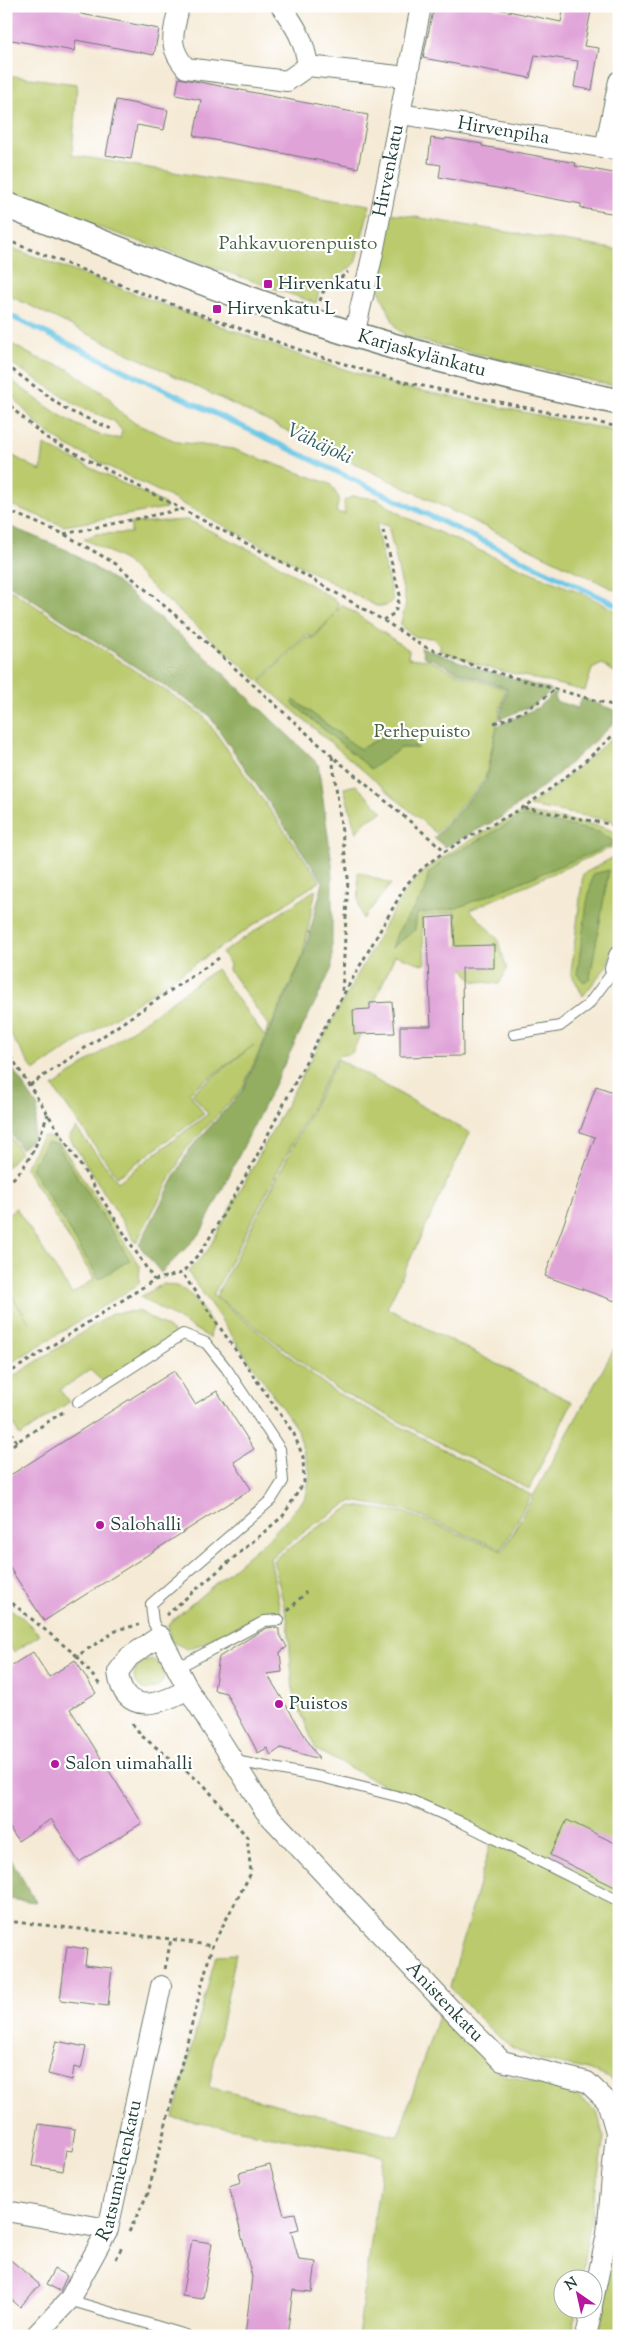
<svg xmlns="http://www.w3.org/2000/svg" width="625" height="2342" viewBox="0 0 625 2342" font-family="'Sorts Mill Goudy',serif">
<rect width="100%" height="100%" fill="#fff"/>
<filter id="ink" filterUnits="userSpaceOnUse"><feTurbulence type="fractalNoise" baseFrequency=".02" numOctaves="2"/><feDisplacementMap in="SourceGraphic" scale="10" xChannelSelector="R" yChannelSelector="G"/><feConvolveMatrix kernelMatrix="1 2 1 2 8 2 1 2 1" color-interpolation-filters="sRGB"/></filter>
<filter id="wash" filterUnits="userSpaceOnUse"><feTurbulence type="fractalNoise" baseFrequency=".0096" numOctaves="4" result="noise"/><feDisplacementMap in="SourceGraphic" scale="20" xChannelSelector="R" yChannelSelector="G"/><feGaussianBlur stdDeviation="1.12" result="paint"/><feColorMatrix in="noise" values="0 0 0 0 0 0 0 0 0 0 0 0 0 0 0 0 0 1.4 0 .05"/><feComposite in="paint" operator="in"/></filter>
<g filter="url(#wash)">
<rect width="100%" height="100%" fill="#f5ead5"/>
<!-- green -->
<path fill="#baca6c" stroke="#6c8450" d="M6,75L77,84L72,155L370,205L355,264L319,290L316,303L6,195Z
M390,213L619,250V387L409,338L396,328L375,281Z
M6,246L299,355L398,386L619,432V592L6,294Z
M6,341L35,357L68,369L109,397L116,409L136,424L178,442L233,449L330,484L339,498L336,512L345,514L344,501L353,496L377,499L405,517L494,557L583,594L619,612V675L602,664L592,669L585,691L482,666L439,650L441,645L432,638L416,637L400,626L406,603L388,525L377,524V532L393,600L386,606H376L166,495L67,446L37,424L11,395L6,389V376C32,396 87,440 120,438L122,431L114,421L80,407L6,360Z
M44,445L165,504L166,508L64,526L6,503V452L41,471Z
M188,520L267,558L338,602L337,611L341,604L409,650L408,658L429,660L460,675L505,689L485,779L436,833L260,682L305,638H314L337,612L313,637L306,635L259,681L154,589L126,561L84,539L96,534L131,533V523Z
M6,587L203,715L320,881L34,1071L6,1028Z
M619,732V822L529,806L559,784Z
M356,785L383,812L364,822L356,833L344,788Z
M523,812L603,827L619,834V844L470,910L497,938L507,969L499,984L473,981L462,967L455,912L422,917L425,965L395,955L352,1053L338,1056L213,1295L333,1391L531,1495L502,1549L405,1510L352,1501L315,1524L270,1558L281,1614L272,1610L202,1644L187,1649L170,1641L168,1624L271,1536L306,1497L310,1473L298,1431L188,1272L208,1250C258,1158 307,1065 358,974C377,942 397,894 426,870C454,846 491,830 523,812Z
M619,854V930L607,966L583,996L571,973L583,874Z
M358,872L391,884L363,919L359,907Z
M316,889L302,958L242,1089L186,1149L136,1243L69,1137L76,1128L118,1182L208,1114L192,1093L254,1045L189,1092L204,1114L117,1177L53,1087L216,969L265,1037L268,1025L229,970L230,964L222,953Z
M338,1059L470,1133L387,1308L572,1402L529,1489L335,1388L216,1296Z
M6,1130L20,1152L6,1168Z
M43,1136L57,1139L140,1266L139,1284L6,1366V1339L12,1335L6,1338V1289L30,1323L6,1286V1215L16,1208L72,1294L94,1279L25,1168Z
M163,1284C191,1285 197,1303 212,1324L210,1338L140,1297Z
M139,1311L176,1333L102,1381L90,1370L60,1390L69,1402L20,1436L6,1413V1381L113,1313Z
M619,1340V2087C599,2065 558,2067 532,2057C498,2044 474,2012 450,1987L491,1841L316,1750L293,1693L288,1622L273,1560L315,1529L352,1506L403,1512L503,1551Z
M6,1606L22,1617L40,1635L14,1652L6,1643Z
M134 1675a15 15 0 1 1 30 0a15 15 0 1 1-30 0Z
M236,1954L209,2087L398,2136L440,2010L504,2075L573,2092L597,2112L604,2138L581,2279L562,2280V2310H576L572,2336H358L383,2156L173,2118L216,1955Z
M619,2201V2336H599Z"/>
<!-- forest -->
<path fill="#93ae60" stroke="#59764a" d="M6,525L67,550L114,580L205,656L318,764L332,864V968L200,1234L161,1273L139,1245L189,1150L243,1090L303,958L323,882L208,714L6,583Z
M421,647L482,670L552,690L534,705L500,719L507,688L460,673L432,659L424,657Z
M556,691L555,701L578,708L582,698L619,712L612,725L549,782L502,817L445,847L434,838L486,780L497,726L537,708Z
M293,699L360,749L398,728L418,748H401L371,769L292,703Z
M523,816L599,832L616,843L457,908L417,914L415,930L392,948L397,933L425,892L428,874L446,858Z
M609,870L590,978L584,982L577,974L587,903L593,874Z
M6,1059L38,1107L33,1138L21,1149L6,1126Z
M46,1142L57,1144L130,1260L99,1279L31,1168Z
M6,1851L36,1902L6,1899Z"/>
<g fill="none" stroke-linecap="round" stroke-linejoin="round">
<!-- stream -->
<path stroke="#66c5e5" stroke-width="5.5" d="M6,314L619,606"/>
</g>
<g id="blocks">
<!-- building -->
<path fill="#e0a3d8" d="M6,6H54L81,11V14L159,29L154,55L76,40L74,51L6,39Z
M434,6H484L561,22L564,6H592L584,46L599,48L592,90L574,87L578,61L535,55L530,78L423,58Z
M179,78L368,115L358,168L194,136L201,100L176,95Z
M116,100L168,110L164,130L137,125L131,159L106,155Z
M431,138L445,140L446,138L482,144V146L576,163L575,166L619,174L617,214L581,208V204L439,177L441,165L428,163Z
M453,916L455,946L494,945V968H462L463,1056L400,1057V1026H431L426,918Z
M392,1002L395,1033L354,1034L353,1010L370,1009V1003Z
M596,1086L619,1094V1289L615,1301L545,1276L595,1137L580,1132Z
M174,1371L195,1404L217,1391L254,1449L234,1462L251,1489L44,1621L6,1562V1478Z
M274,1627L279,1629V1633L287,1647L280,1652L282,1672L267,1674L319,1759L281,1748L271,1755L267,1748L258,1753L226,1693L214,1690L219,1657L256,1634L267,1628Z
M33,1652L49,1677L75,1660L96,1693L70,1709L142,1823L79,1862L51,1819L18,1841L6,1822V1669Z
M567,1820L619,1845V1889L550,1855Z
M67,1946L87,1949L85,1965L112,1968L108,2006L60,2000Z
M56,2041L86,2047L81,2069L74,2067L72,2080L48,2074Z
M39,2124L75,2129L72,2151L66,2150L63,2171L32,2166Z
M270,2165L284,2215L295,2213L299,2229L291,2231L299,2260L316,2262L312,2292L293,2290L287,2336H245L252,2277L229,2186L241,2182L239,2173Z
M192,2240L212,2243L203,2299L182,2296Z
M6,2256L40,2285L20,2307L6,2295Z
M54,2269L67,2276L60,2291L46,2284Z"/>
</g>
</g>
<g filter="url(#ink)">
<use href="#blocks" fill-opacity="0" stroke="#6a7a6c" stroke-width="1"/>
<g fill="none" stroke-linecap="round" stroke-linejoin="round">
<!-- service casing -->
<g stroke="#6a7a6c" stroke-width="12">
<path id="service" d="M514,1034L560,1026L588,1005L615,969L617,970
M78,1402L183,1334L206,1343L226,1368L280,1449L283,1481L271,1500L151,1604L153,1622L160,1636
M177,1668L265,1621L279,1620
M235,1761L321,1777L408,1799L463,1823L619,1901
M69,2300L186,2335"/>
</g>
<!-- minor casing -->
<g stroke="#6a7a6c" stroke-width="22">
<g id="minor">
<path d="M179,6C174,33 166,45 186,68L287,81L308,66"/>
<path d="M281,6C296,27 304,39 308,66L407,77"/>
<path id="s1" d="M401,114L619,150"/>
<path d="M605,148L619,81"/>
<path id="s2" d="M354,335L373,253L421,6"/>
<path d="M615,969L619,956"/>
<path id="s3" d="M188,1689C160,1705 123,1717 118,1672L129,1657L160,1636L188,1689L265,1811L458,2017L502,2061L587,2082L607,2101L616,2132L607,2234L592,2305"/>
<path d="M6,2211L108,2229"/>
<path id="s4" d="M35,2336L69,2300L108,2229L161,1986"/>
<path d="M586,2336L592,2310"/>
</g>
</g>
<!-- tertiary casing -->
<g stroke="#6a7a6c" stroke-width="28">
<g id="tertiary">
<path id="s5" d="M6,205C108,245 210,287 315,322C414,355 517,380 619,402"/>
</g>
</g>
<!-- path -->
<path stroke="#6a7a6c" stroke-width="3" stroke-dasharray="4 4" stroke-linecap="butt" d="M6,240L149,296L303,351L399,381L619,427
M320,301L323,292L348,272
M6,365L65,409L114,430
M6,399L14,410L45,437L282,562L383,620L423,646L480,668L619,707
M6,510L64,534L116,564L197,634L332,756L444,850
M383,530L400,595L395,613L383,620
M64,534L178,510
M494,723C518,716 536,705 555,689
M332,756L348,878L342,994
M524,808L619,826
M6,1049L154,1280
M30,1085L219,958
M6,1184C29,1169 39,1138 48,1114
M6,1375L154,1280L182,1273L203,1249L252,1165L313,1048L406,885C440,847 478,834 520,809C552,790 593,756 619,729
M6,1425L17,1442
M6,1449L66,1410
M6,1598L77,1656L119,1629L139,1625
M288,1611L306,1592
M166,1615L283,1516L304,1482L303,1457L294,1434L182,1273
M77,1656L100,1685
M6,1921L171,1939L212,1946
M165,1969L171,1939
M129,2232L148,2193L212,1946L251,1873L247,1837L204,1785L143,1737L130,1721
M116,2259L122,2247"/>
<!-- service -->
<use href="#service" stroke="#fff" stroke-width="10"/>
<!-- minor -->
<use href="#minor" stroke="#fff" stroke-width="20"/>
<!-- tertiary -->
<use href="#tertiary" stroke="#fff" stroke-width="25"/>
</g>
</g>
<!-- markers -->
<g fill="#b5179e" stroke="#fff" stroke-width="2">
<rect x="263" y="279" width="10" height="10" rx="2.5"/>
<rect x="212" y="304" width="10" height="10" rx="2.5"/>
<circle cx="100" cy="1525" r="5"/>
<circle cx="279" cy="1704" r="5"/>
<circle cx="55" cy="1764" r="5"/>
</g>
<g text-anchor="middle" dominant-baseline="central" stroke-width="4.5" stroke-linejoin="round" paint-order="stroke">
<!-- street labels -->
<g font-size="19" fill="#1f3d34" stroke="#fff">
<text stroke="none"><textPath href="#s1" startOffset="104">Hirvenpiha</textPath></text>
<text stroke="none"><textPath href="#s2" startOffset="168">Hirvenkatu</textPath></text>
<text stroke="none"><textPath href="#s5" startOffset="442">Karjaskylänkatu</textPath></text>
<text stroke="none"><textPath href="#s3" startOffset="614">Anistenkatu</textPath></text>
<text stroke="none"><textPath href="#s4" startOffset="190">Ratsumiehenkatu</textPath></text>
</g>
<!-- park labels -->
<g font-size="19" fill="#466042" stroke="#fff">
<text x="298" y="244">Pahkavuorenpuisto</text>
<text x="422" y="732">Perhepuisto</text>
</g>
<!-- poi labels -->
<g font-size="19" fill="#1f3d34" stroke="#fff" text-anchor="start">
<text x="278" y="284">Hirvenkatu I</text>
<text x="227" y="309">Hirvenkatu L</text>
<text x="110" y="1525">Salohalli</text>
<text x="289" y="1704">Puistos</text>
<text x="65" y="1764">Salon uimahalli</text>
</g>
<!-- water labels -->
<g font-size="20" font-style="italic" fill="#315f60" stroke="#fff">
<text transform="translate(319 445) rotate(25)">Vähäjoki</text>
</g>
</g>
<!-- margin -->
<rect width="625" height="2342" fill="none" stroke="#fff" stroke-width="25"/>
<!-- north arrow -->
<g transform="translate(578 2294) rotate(326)"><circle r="24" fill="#ffffff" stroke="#a5b1ae"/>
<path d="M0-4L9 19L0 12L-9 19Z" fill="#b5179e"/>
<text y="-8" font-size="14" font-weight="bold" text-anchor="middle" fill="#1f3d34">N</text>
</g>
</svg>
